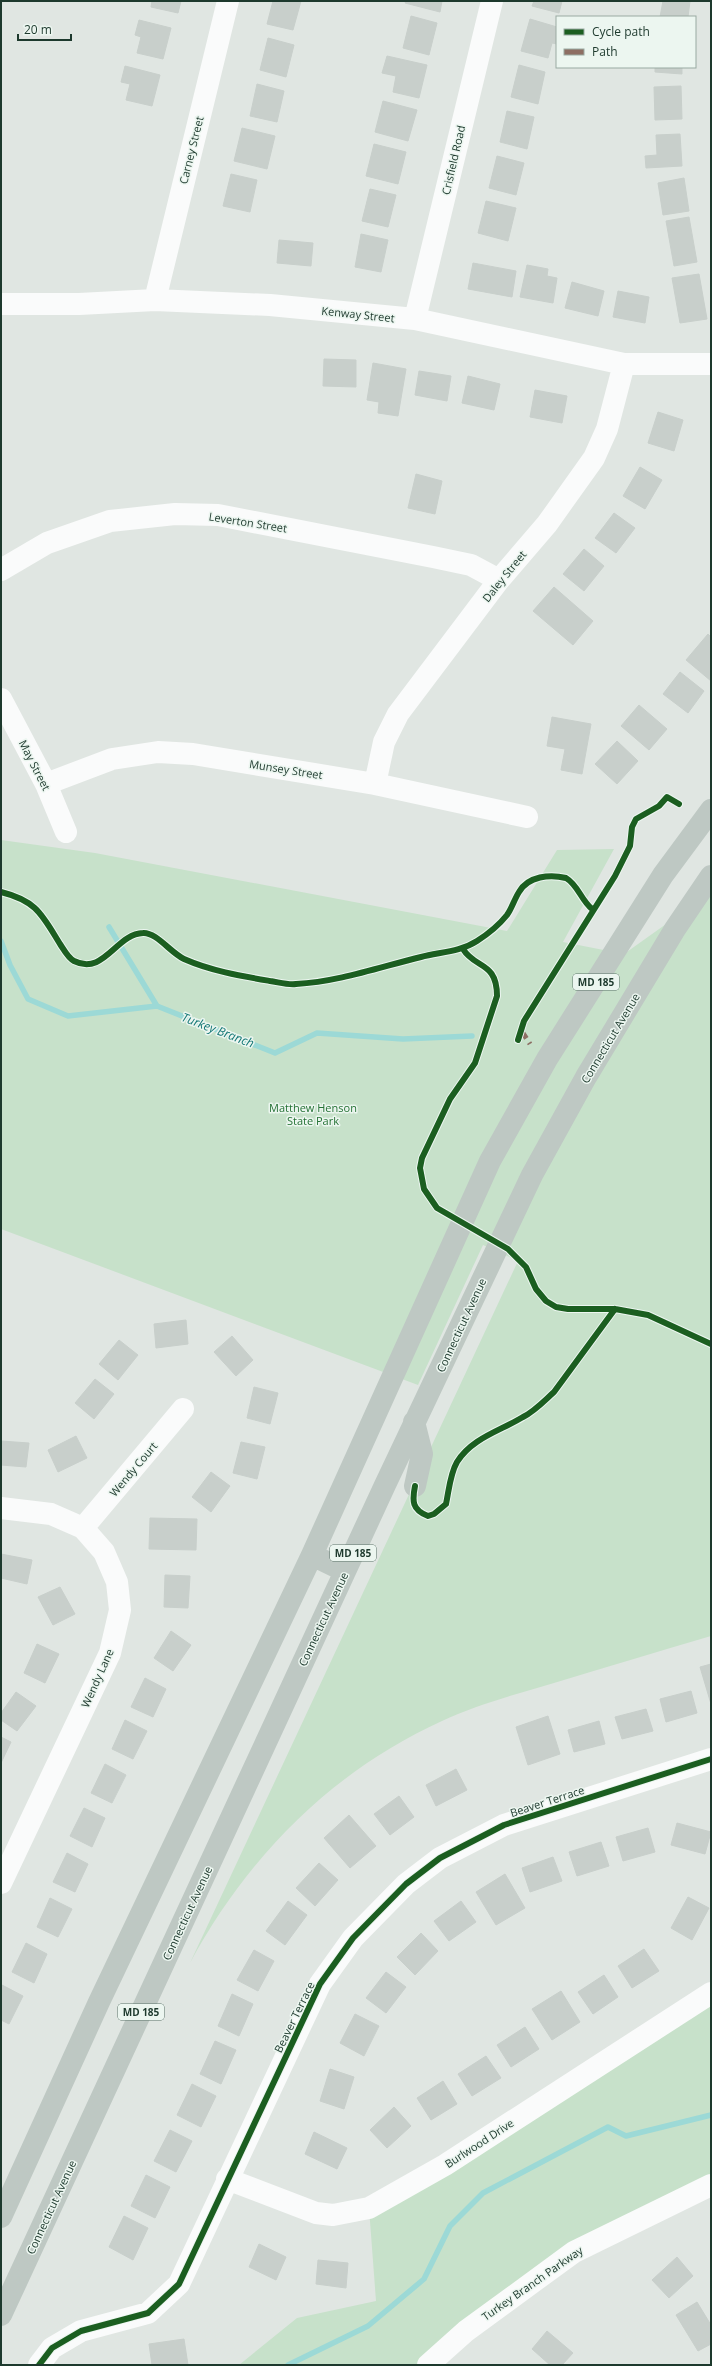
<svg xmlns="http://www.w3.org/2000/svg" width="712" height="2366" viewBox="0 0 712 2366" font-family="'Open Sans',sans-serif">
<rect width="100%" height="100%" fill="#e0e6e2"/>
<!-- green -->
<path fill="#c7e1ca" d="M1,840L95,853L507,931L557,850L614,849L563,942L624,954L711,892V1636C659,1651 607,1667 554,1683C517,1694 478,1704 442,1721C332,1771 247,1857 190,1963L518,1261L483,1245L418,1385L1,1229Z
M711,1993V2185L574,2252L428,2365H239L297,2318L376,2301L369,2208Z"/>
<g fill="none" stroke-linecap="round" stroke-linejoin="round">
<!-- stream -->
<path stroke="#9cd9d6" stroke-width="5.5" d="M109,927L157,1006
M1,941L10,965L28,999L68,1016L157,1006L275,1053L317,1033L403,1039L472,1036
M288,2365L368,2326L424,2279L450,2226L483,2193L608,2127L626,2136L711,2115"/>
</g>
<!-- building -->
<path fill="#c8cfcb" stroke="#c8cfcb" d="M152,1H181L178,13L151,7Z
M273,1H301L293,30L267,24Z
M406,1H442L440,12L405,3Z
M534,1H562L559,13L532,6Z
M663,1H690L688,17H660Z
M411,16L437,23L429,55L403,48Z
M530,19L557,27V44L552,43L548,58L521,51Z
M139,20L171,28L163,59L137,53L141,37L135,35Z
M268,38L294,45L286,77L260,70Z
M387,56L427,65L419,98L393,92L396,76L382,73Z
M519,65L545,72L538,104L511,97Z
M125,66L160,75L152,106L126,100L130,84L121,82Z
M655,67H682V74L655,72Z
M257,84L284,91L277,122L250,116Z
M681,86L682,119L655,120L654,87Z
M383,101L417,110L408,141L375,132Z
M507,111L534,117L527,149L500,142Z
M242,128L275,136L267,169L234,161Z
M680,134L682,166L646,168L645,156L657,155L656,135Z
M374,144L406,152L398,184L366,176Z
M497,156L524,163L516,195L489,188Z
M231,174L257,180L250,212L223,206Z
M684,178L689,211L663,215L658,183Z
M370,189L396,195L388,227L362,221Z
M486,201L516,208L508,241L478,233Z
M689,217L697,262L674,266L666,221Z
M361,234L388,240L381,272L355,267Z
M279,240L313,243L311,266L277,263Z
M473,263L516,271L512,297L468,289Z
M527,265L548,269L547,276L557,278L553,303L520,297Z
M699,274L707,319L680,323L672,278Z
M572,282L604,291L598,316L565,308Z
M618,291L649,297L645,323L613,317Z
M324,359L356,360V387L323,386Z
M373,363L406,369L398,416L378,413L379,402L367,400Z
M419,371L451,376L447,401L415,395Z
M468,376L500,384L494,410L462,403Z
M535,390L567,396L562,423L530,417Z
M658,412L683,420L674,451L648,443Z
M640,467L662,480L645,509L623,496Z
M416,474L442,481L435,514L408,508Z
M614,513L635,528L616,553L595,538Z
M584,549L604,566L584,591L563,574Z
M554,587L593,621L573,645L533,611Z
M708,634L711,637V681L686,660Z
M680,672L704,691L688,713L663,694Z
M639,705L667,729L649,750L621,726Z
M552,717L591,724L582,774L561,770L565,749L547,746Z
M617,741L638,761L617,784L595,764Z
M186,1320L188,1344L156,1348L154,1324Z
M232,1336L253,1360L236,1376L214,1352Z
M119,1340L138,1355L118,1380L99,1364Z
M95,1379L114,1394L94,1419L75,1403Z
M254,1387L278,1393L270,1424L247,1418Z
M76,1436L87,1458L58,1472L48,1450Z
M1,1441L29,1443L26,1467L1,1465Z
M241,1442L265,1447L257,1479L233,1473Z
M211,1472L230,1486L211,1512L192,1497Z
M150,1518L197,1519L196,1550L149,1549Z
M1,1554L32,1560L27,1584L1,1578Z
M165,1575L190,1576L188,1608L164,1607Z
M60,1587L75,1614L53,1625L38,1597Z
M171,1631L191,1645L173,1671L154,1658Z
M37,1644L59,1654L45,1683L24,1673Z
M711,1664V1704L700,1667Z
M145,1678L166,1689L153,1717L131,1707Z
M691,1691L697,1713L666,1722L660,1699Z
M16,1692L36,1706L17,1731L1,1720V1713Z
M646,1709L653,1731L622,1739L615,1717Z
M548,1716L560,1754L528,1765L516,1727Z
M125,1720L147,1731L133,1759L112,1749Z
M599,1721L605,1744L574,1752L568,1730Z
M1,1737L11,1742L1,1763Z
M105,1764L126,1775L112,1803L91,1793Z
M456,1769L467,1790L436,1806L426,1785Z
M399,1796L414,1817L390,1835L374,1814Z
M84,1808L105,1818L92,1847L70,1836Z
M349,1815L376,1846L350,1868L324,1838Z
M677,1823L711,1832L705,1854L671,1845Z
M648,1828L655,1852L623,1861L616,1837Z
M601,1842L609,1866L577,1876L569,1852Z
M67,1853L88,1864L75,1892L53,1882Z
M553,1857L562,1881L530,1892L522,1868Z
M319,1863L338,1880L315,1906L296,1888Z
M505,1874L525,1908L496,1925L476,1892Z
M688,1897L709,1908L692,1940L671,1928Z
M50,1898L72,1909L58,1937L37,1927Z
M288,1901L307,1915L285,1945L266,1931Z
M461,1901L476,1922L449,1941L434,1921Z
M421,1933L438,1951L415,1975L397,1957Z
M26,1943L47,1954L34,1983L12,1972Z
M644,1949L659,1971L632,1988L618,1966Z
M254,1950L274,1961L258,1991L237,1980Z
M386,1972L406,1987L386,2013L366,1998Z
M604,1975L618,1997L593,2014L578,1992Z
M2,1985L23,1996L9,2024L1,2020Z
M561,1991L580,2022L552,2040L532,2009Z
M232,1994L253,2004L239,2036L218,2026Z
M355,2014L379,2026L364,2056L340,2043Z
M525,2027L539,2049L511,2067L497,2045Z
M215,2041L236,2050L221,2084L200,2074Z
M486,2056L501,2078L472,2096L458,2074Z
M330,2069L354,2077L344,2109L320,2101Z
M443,2081L457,2104L431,2120L417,2098Z
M192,2084L216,2096L201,2127L177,2115Z
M394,2107L411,2126L387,2148L370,2130Z
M170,2130L192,2141L176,2172L154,2161Z
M314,2132L347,2148L337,2169L305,2154Z
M146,2175L170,2187L155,2218L131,2206Z
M124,2216L148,2228L133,2260L109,2247Z
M259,2244L286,2257L276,2280L249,2267Z
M677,2257L693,2276L669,2298L652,2280Z
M318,2260L348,2263L346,2288L316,2284Z
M697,2302L711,2325V2344L698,2351L676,2315Z
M547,2331L573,2353L562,2365H550L532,2349Z
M184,2339L188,2365H152L149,2344Z"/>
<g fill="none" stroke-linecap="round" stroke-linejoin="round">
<!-- minor -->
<path stroke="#fafbfb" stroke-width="22" d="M155,300L228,1
M1,304H79L155,300L270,305L415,319L624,364H711
M415,319L492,1
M1,570L47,543L110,521L175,514L218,515L433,557L471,565L499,580
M1,699L46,784L66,832
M46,784L112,759L158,752L193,754L375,784L527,817
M375,784L384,742L398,714L499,580L547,524L594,458L607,429L624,364
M1,1508L51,1514L83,1528L104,1552L117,1582L120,1610L110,1653L1,1883
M83,1528L183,1409
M227,2179L316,2213L333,2215L369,2208L445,2165L711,1993
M39,2365L52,2348L81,2331L148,2313L179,2284L320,1984L353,1938L406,1884L440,1858L504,1825L711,1759
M428,2365L466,2331L574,2252L711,2185"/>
<!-- major -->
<path stroke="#bec8c3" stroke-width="22" d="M414,1422L422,1454L415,1486
M312,1555L345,1571
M1,2217L99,2002L312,1555L490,1161L547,1059L663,875L711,810
M1,2315L385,1485L532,1175L586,1077L675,929L711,876"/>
<!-- quiet -->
<path stroke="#8d6e63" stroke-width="5" stroke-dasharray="10 5" stroke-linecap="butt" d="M521,1030L530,1044"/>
<!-- cycleway casing -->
<g stroke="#ecf6f0" stroke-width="8">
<path id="cycleway" d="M1,892C37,901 42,915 60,944C64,950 68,958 74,961C104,976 116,934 143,933C156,932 171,953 184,959C211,971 241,976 270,981C278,982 287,985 296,984C338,982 380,967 421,957C440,952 460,952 477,941C488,934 499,925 507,915C512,908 514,900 519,892C528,876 550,874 566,878C578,885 581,900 592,909
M463,949C475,969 497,961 497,996L475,1063L450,1099L422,1158L420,1168L424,1189L437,1208L508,1249L526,1267L536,1289L546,1301L556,1307L568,1309H615L648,1315L711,1344
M518,1040L524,1021L615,876L630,846L632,827L636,819L659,806L667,797L679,804
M415,1486C412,1501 412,1510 428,1516L434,1514L446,1504C449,1490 450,1474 457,1462C472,1438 500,1431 523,1417C535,1411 544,1401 554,1392L615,1309
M39,2365L52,2348L81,2331L148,2313L179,2284L320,1984L353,1938L406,1884L440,1858L504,1825L711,1759"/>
</g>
<!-- cycleway -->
<use href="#cycleway" stroke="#1b5e20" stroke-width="6"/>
</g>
<g text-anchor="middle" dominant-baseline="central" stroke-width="3" stroke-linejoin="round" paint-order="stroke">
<!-- shield labels -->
<g fill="#ecf6f0" stroke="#5b7268" stroke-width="1">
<rect x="573" y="974" width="46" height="16" rx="3"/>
<rect x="330" y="1545" width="46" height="16" rx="3"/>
<rect x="118" y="2004" width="46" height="16" rx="3"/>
</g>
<g font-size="10" font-weight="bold" fill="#1d392d">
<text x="596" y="982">MD 185</text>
<text x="353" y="1553">MD 185</text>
<text x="141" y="2012">MD 185</text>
</g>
<!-- street labels -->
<g font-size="11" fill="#1d392d" stroke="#ecf6f0">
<text transform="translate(191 150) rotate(-76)">Carney Street</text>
<text transform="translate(453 160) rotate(-77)">Crisfield Road</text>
<text transform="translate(358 314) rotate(6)">Kenway Street</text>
<text transform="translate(248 522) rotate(9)">Leverton Street</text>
<text transform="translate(504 576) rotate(-51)">Daley Street</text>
<text transform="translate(35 765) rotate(63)">May Street</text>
<text transform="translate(286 769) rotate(9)">Munsey Street</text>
<text transform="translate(610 1038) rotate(-59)">Connecticut Avenue</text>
<text transform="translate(461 1325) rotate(-65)">Connecticut Avenue</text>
<text transform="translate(133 1469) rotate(-50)">Wendy Court</text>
<text transform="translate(323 1619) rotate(-65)">Connecticut Avenue</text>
<text transform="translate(97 1678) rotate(-66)">Wendy Lane</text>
<text transform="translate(547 1801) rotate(-18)">Beaver Terrace</text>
<text transform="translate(187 1913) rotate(-65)">Connecticut Avenue</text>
<text transform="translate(294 2017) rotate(-64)">Beaver Terrace</text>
<text transform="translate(479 2143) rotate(-33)">Burlwood Drive</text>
<text transform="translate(51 2207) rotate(-65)">Connecticut Avenue</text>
<text transform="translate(532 2283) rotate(-35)">Turkey Branch Parkway</text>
</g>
<!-- park labels -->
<g font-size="11" fill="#257235" stroke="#ecf6f0">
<text x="313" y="1107">Matthew Henson<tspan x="313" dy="13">State Park</tspan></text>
</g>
<!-- water labels -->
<g font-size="12" font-style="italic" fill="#157876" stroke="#ecf6f0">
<text transform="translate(218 1030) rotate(21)">Turkey Branch</text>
</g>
</g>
<!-- border -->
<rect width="712" height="2366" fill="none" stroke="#1d392d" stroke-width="4"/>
<!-- legend -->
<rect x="556" y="16" width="140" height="52" fill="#ecf6f0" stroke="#99aaa2"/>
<rect x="564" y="29" width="20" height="6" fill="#1b5e20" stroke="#99aaa2"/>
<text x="592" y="36" font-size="12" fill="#1d392d">Cycle path</text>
<rect x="564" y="49" width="20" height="6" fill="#8d6e63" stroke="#99aaa2"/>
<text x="592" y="56" font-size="12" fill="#1d392d">Path</text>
<!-- scale -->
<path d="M18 34v6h53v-6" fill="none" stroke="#1d392d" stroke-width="2"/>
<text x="24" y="34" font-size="12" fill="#1d392d" stroke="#ecf6f0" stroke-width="3" paint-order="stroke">20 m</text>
</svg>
